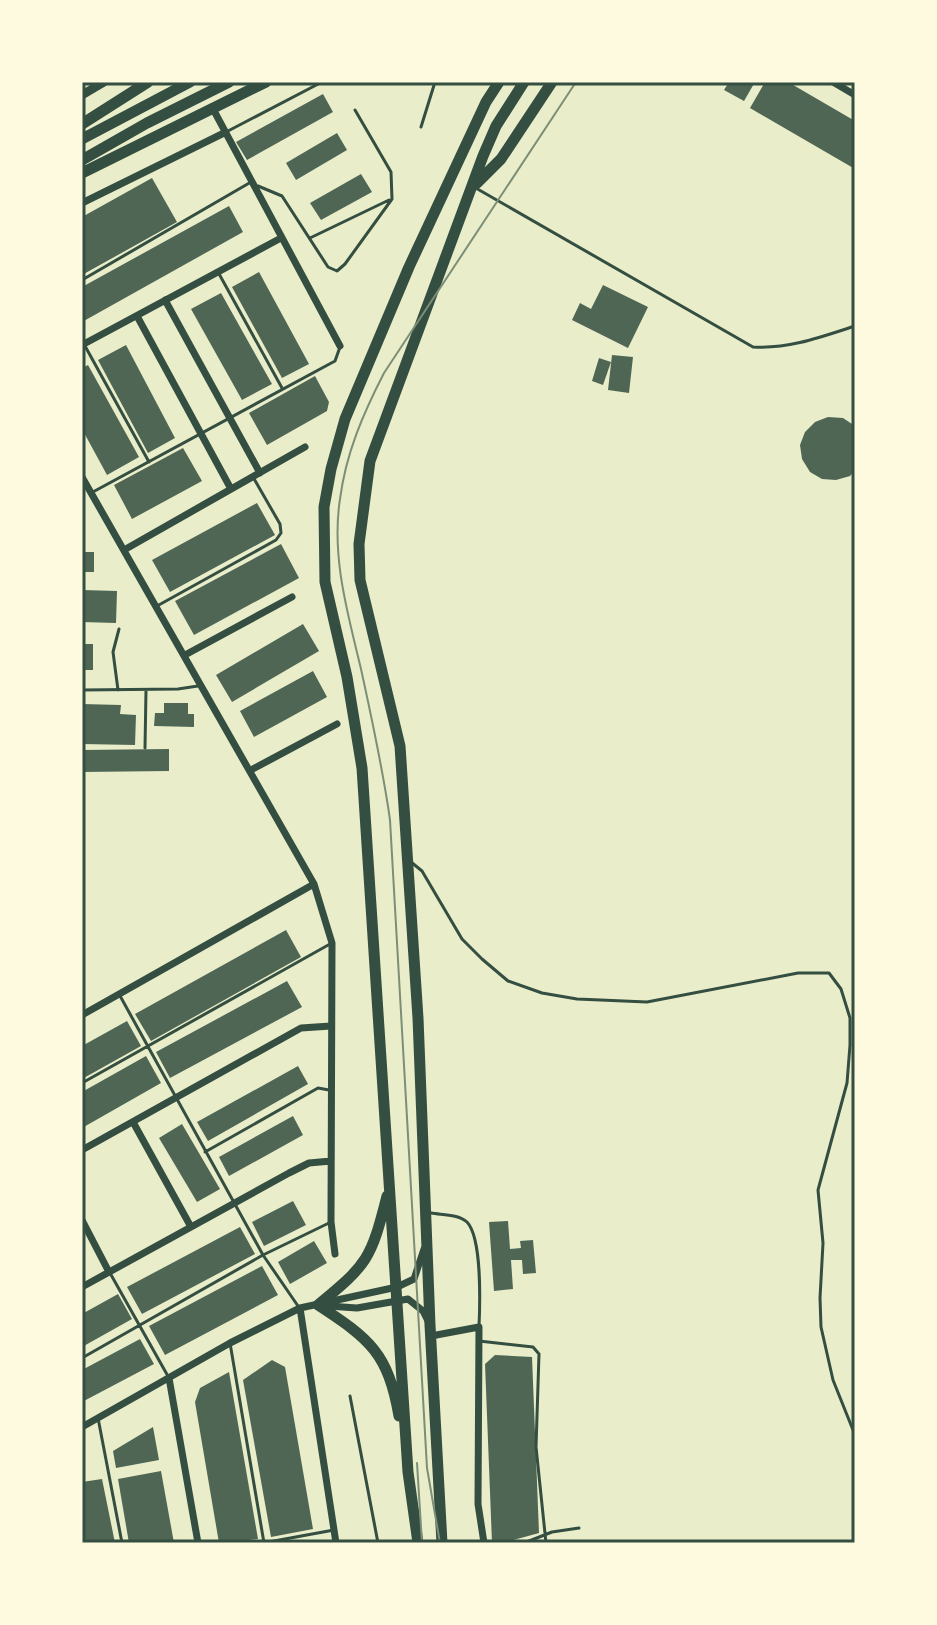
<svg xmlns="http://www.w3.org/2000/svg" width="937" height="1625" viewBox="0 0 937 1625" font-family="'Noto Sans',sans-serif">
<rect width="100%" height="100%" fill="#e9edc9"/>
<!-- building -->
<path fill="#4f6655" d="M729,82H755L744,101L724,90Z
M765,82H788L855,121V169L750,108Z
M323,94L333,112L247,160L236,142Z
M337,133L347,150L296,180L286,163Z
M361,174L372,192L321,220L310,203Z
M152,178L177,222L82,275V217Z
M229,206L243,232L82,322V287Z
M259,272L309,364L282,378L232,287Z
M603,285L648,307L628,348L572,320L580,303L591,309Z
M221,293L272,384L242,400L191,309Z
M126,345L175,438L148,453L98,360Z
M612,355L633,357L629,393L608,390Z
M599,358L611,362L603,385L592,381Z
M88,365L139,457L107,475L82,429V368Z
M315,376L329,402L327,411L267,445L249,413Z
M828,417L843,418L855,426V470L850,476L836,480L822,479L810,472L802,459L800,445L805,432L815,422Z
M183,448L202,481L132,519L114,485Z
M257,503L275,535L170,592L152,560Z
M281,544L299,578L194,635L175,601Z
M82,552H94V572H82Z
M82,590L117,591L116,623L82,622Z
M303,624L319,651L232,702L216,675Z
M82,644H93V670H82Z
M313,671L327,697L254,737L240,711Z
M164,703H188V714H194V727L154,726L155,713H164Z
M82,704L121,705L120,714L136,715L135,745L82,744Z
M169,749V771L82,772V750Z
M286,930L301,957L151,1041L135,1014Z
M287,981L302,1007L170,1078L156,1052Z
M127,1021L141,1046L82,1079V1046Z
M146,1056L161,1083L82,1128V1092Z
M298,1066L308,1084L208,1141L197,1122Z
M293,1116L303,1135L229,1176L219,1157Z
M182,1124L220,1189L197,1202L159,1138Z
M293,1201L306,1225L264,1246L252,1222Z
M508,1221L510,1249L521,1248L520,1241L533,1240L536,1273L523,1274L522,1260H511L513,1289L494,1291L489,1222Z
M240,1227L255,1254L142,1314L127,1287Z
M314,1241L327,1263L290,1284L278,1262Z
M262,1266L278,1295L165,1355L149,1326Z
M118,1294L132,1319L82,1347V1314Z
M140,1339L154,1364L82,1402V1370Z
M495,1355L532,1357L539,1533L502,1543H492L485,1364Z
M272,1360L285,1367L313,1529L271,1537L243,1380Z
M229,1372L258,1539L219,1543L195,1402L200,1388Z
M153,1427L159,1460L116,1468L113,1451Z
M161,1471L174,1543H129L118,1479Z
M102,1479L115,1543H85L82,1525V1482Z"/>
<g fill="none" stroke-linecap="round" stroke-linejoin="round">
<!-- service -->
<path stroke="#344e41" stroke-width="3" d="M421,127L435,82
M228,131L322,82
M258,186L282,196L328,267L337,271L345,264L392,199L391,172L355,110
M474,187L753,347C789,349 821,337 855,326
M310,238L389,200
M218,272L282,388
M82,280L251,182
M85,346L149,462
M91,493L335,361L340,347
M157,606L276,540L281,533L280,524L253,477
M82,690L178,689L198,686
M118,690L113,652L119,629
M145,748L146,690
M411,862L422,871L462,939L482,959L508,981L542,993L577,999L647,1002L798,973H829L841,989L850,1018V1045L847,1083L818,1190L823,1243L820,1298L821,1327L833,1380L855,1435
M119,994L263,1255L298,1306
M82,1083L330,944
M205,1152L318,1088L329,1090
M431,1213C442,1215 458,1214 467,1222C482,1238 480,1304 479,1327
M110,1273L169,1378
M479,1341L533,1347L539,1354L536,1447L546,1543
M230,1343L264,1543
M82,1358L263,1255L331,1222
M350,1396L378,1543
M98,1418L122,1543
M263,1543L334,1530
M524,1543L552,1532L579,1528"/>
<!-- minor -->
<path stroke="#344e41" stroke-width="7" d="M833,82L855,95
M212,107L340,346
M82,203L224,133
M165,300L260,473
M137,316L231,489
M82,345L281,238
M82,477L314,884L332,943L331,1222L335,1254
M124,550L305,447
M185,655L292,597
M251,770L337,724
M82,1015L314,884
M133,1122L191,1227
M82,1150L301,1028L331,1026
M82,1220L109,1272
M82,1287L289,1173L309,1163L331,1161
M328,1306L357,1308L408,1299L423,1311L428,1321
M300,1308L336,1543
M431,1336L479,1327L478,1504L484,1543
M169,1378L198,1543
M82,1427L230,1343L300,1308L397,1287L414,1279L424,1249"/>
<!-- tertiary -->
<path stroke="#344e41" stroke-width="9" d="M82,95L104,82"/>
<!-- trunk -->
<path stroke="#344e41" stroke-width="11" d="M82,124L148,82
M82,139L190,82
M82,160L147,123L229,82
M82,173L266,82
M477,183L501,159L552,82
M387,1196C371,1259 368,1264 318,1305C370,1339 388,1353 399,1416
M418,1543L408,1472L362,768L347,677L325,582L324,507L331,469L345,419L409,267L486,102L499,82
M442,1543L430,1325L418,1018L400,746L360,580L359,544L370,461L483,156L496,126L524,82"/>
<!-- tram -->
<path stroke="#7c8e77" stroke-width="2" d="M417,1463L422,1543
M440,1543L427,1468L390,820C383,769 372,720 361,669C348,614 331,557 340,499C346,453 363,414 384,373L576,82"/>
</g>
<!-- border -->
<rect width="937" height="1625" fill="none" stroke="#fefae0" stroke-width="168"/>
<rect x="84" y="84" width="769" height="1457" fill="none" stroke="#344e41" stroke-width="3"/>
</svg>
